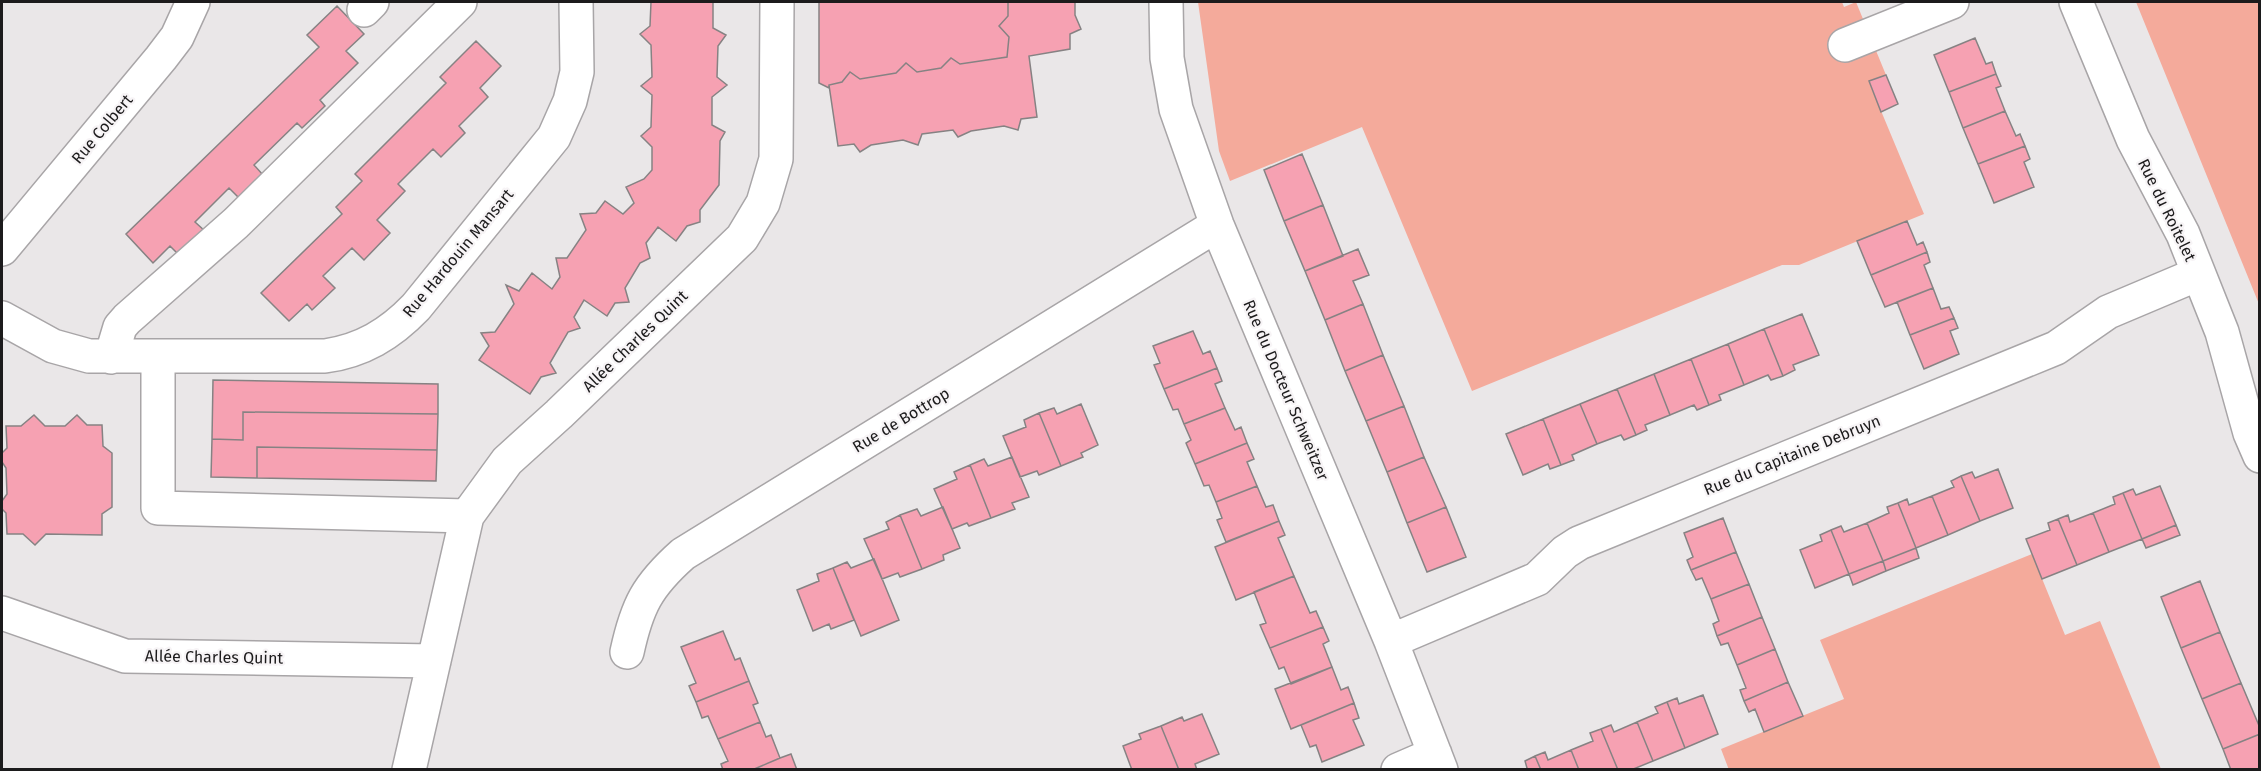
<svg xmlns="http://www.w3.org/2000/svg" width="2261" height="771" viewBox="0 0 2261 771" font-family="'Fira Sans',sans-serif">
<rect width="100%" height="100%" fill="#eae7e8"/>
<!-- green -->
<path fill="#f4aa9b" d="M1198,2H1842L1844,7L1856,2L1886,75L1869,82L1924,214L1799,265H1782L1472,391L1362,127L1230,181L1219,151Z
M2136,2H2259V304Z
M2032,554L2065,635L2100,621L2161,769L1729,770L1721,749L1844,699L1820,640Z"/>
<!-- building -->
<path fill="#f6a1b2" stroke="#868283" stroke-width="1.5" d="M651,2H713V28L726,35L718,46L717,77L727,85L712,97V125L725,132L720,141L719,185L700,210V222L687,226L676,241L658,227L646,243L650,258L640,263L625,288L629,302L615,303L607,316L584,300L574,317L580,328L568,332L550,363L556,373L541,377L530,394L479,360L489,346L481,333L495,332L514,304L506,285L519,291L532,273L552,289L560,277L556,258H567L586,230L580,214L596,213L605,201L623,214L634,203L626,187L644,179L652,170V147L641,136L651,127L652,95L641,86L652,77L651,45L640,34L650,26Z
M819,2H1008V16L999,26L1009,37L1007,57L960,64L951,58L941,68L917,72L906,63L896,73L860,79L850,72L842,82L829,85V88L819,83Z
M1008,2H1075V15L1081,29L1070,34V49L1029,56L1037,117L1021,119L1018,130L1004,126L971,131L958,137L953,130L922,134L918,145L903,140L871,145L860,152L854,144L838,146L829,85L842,82L850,72L860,79L896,73L906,63L917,72L941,68L951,58L960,64L1007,57L1009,37L999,26L1008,16Z
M337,6L364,34L346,51L358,63L320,100L325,106L302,128L297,123L254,165L263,175L239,198L229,188L195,222L206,232L180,256L170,246L153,263L126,234L319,47L307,35Z
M1975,38L1986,64L1992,62L1996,74L1949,92L1934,55Z
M476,41L501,66L480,88L488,97L459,126L465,133L441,157L433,149L398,184L405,191L377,220L390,233L364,260L352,248L323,276L335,288L312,310L307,304L289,321L261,293L342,214L336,207L362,181L355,174L446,83L440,77Z
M1996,74L2001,86L1996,88L2005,111L1963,128L1949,92Z
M1886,75L1898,104L1881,112L1869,81Z
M2005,111L2016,136L2020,134L2025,146L1978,164L1963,128Z
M2025,146L2030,159L2024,162L2034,187L1994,203L1978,164Z
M1302,154L1323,205L1284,221L1264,170Z
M1323,205L1343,256L1305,271L1284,221Z
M1907,221L1917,245L1923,242L1927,252L1871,275L1857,241Z
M1358,249L1369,275L1353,281L1363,304L1325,320L1305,271Z
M1927,252L1930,262L1924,265L1933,288L1885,307L1871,275Z
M1933,288L1941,309L1949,307L1954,318L1910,335L1897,302Z
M1363,304L1383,355L1345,371L1325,320Z
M1802,314L1819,355L1793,365L1795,370L1783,376L1764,329Z
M1954,318L1958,328L1950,331L1959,354L1924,369L1910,335Z
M1764,329L1783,376L1771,380L1768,375L1744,385L1728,344Z
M1193,331L1203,354L1210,351L1217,368L1164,389L1154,365L1160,363L1153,346Z
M1728,344L1744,385L1719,395L1721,400L1709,405L1691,359Z
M1383,355L1404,406L1366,421L1345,371Z
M1691,359L1709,405L1697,410L1694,405L1670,415L1654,374Z
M1217,368L1222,381L1215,384L1225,408L1184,424L1178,409L1173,410L1164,389Z
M1654,374L1670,415L1645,425L1647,430L1636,435L1617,389Z
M213,380L438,384V414L243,412V440L212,439Z
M1617,389L1636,435L1624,440L1621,435L1597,444L1580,404Z
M1081,404L1098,445L1081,453L1083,457L1061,466L1039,413L1054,408L1057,414Z
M1580,404L1597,444L1572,455L1574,460L1561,465L1543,419Z
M1404,406L1424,457L1387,472L1366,421Z
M1225,408L1235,430L1241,427L1247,443L1195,464L1186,443L1191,440L1184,424Z
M243,412L438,414L437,450L257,447V478L211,477L212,439L243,440Z
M1039,413L1061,466L1039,475L1037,471L1020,477L1003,436L1026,427L1024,420Z
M34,415L45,426H65L77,415L87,425H102L103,446L112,453V507L102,514V535L46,534L35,545L23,534H7L6,513L2,509V501L7,494L6,468L2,462V453L7,448L6,426H21Z
M1543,419L1561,465L1550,469L1548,464L1523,475L1506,434Z
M1247,443L1254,459L1247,462L1257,486L1216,502L1209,485L1204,486L1195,464Z
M257,447L437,450L436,481L257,478Z
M1012,457L1029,497L1012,503L1015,509L991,518L970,465L984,459L988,466Z
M1424,457L1446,507L1407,523L1387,472Z
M970,465L991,518L969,526L967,523L952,529L934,489L957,479L954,472Z
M1998,469L2013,508L1980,521L1961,476L1972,472L1975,478Z
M1961,476L1980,521L1948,535L1932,496L1954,487L1951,481Z
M1257,486L1266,507L1273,505L1279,521L1226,542L1217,520L1222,518L1216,502Z
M2160,486L2176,525L2142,539L2123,493L2133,489L2136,495Z
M2123,493L2142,539L2109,552L2093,513L2115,504L2113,497Z
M1932,496L1948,535L1916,548L1898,503L1907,499L1909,505Z
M1898,503L1916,548L1883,561L1867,523L1889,513L1887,507Z
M943,507L960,548L943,555L944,560L922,569L900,515L917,509L921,516Z
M1446,507L1466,557L1427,572L1407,523Z
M2093,513L2109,552L2077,565L2058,519L2068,515L2070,522Z
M900,515L922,569L900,577L898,573L882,579L864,539L889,529L886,522Z
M1723,518L1736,552L1691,570L1687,560L1693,557L1684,533Z
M2058,519L2077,565L2042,579L2026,539L2050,530L2048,523Z
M1279,521L1285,535L1278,538L1294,576L1236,600L1215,547Z
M1867,523L1883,561L1849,574L1831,530L1841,526L1844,532Z
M2176,525L2180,535L2146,548L2142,539Z
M1831,530L1849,574L1815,588L1800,550L1822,541L1820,535Z
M1916,548L1919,558L1886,571L1883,561Z
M1736,552L1749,584L1711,599L1702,578L1696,580L1691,570Z
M874,559L899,620L861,636L833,568L847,562L851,568Z
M1883,561L1886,571L1853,585L1849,574Z
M833,568L854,620L831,629L829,624L813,631L797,590L819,581L817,574Z
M1294,576L1310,613L1316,611L1323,627L1270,648L1260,625L1266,623L1254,592Z
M2200,581L2220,632L2181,648L2161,597Z
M1749,584L1762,617L1717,636L1713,624L1719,621L1711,599Z
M1762,617L1775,649L1737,665L1728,643L1721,645L1717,636Z
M1323,627L1329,641L1323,644L1332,667L1291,684L1284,667L1279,669L1270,648Z
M723,631L735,660L740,658L749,681L696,702L689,686L696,683L681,647Z
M2220,632L2241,683L2202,699L2181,648Z
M1775,649L1788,682L1744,701L1740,690L1746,688L1737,665Z
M1332,667L1341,690L1348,687L1354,703L1291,729L1275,689Z
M749,681L758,703L753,705L760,722L718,739L708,716L702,718L696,702Z
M1788,682L1803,716L1764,732L1755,709L1749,712L1744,701Z
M2241,683L2260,728V734L2223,749L2202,699Z
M1703,695L1718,734L1685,748L1667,702L1677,698L1679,704Z
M1667,702L1685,748L1653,761L1637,722L1658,713L1655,707Z
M1354,703L1359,718L1353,720L1364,745L1322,762L1316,745L1310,747L1301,725Z
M1202,714L1219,754L1195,764L1197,770H1179L1161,726L1182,717L1184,721Z
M760,722L766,737L771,735L780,758L752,770H723L721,764L728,761L718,739Z
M1637,722L1653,761L1631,770H1618L1601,729L1611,725L1614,732Z
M1161,726L1179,770H1132L1123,746L1141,739L1139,734Z
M1601,729L1618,770H1579L1571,750L1593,741L1590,733Z
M2260,734V770H2231L2223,749Z
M1571,750L1579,770H1541L1535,756L1545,752L1548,760Z
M791,754L797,770H752L780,758Z
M1535,756L1541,770H1524L1527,768L1525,761Z"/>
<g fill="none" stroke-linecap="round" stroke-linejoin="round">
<!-- minor casing -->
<g stroke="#a8a5a7" stroke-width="36">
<path id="minor" d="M1166,2L1167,58L1176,109L1217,225L1391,641L1441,770
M2076,2L2133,139L2183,234L2222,332L2250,433L2260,456
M364,10L372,2
M1845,45L1952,2
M2,249L161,58L177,37L193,2
M2,318L53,346L89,356H325C362,351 390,334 416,307L554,137L570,101L577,72L576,2
M158,356V508L467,516
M111,357L120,327L127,319L236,223L460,2
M2,613L125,656L434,661
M1391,641L1537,579L1565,552L1579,543L2056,348L2108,312L2198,274
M627,652C637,606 647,586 683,554L1217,225
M409,770L467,516L507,461L559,414L742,238L763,203L776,159L777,2
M1398,770L1435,754"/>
</g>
<!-- minor -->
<use href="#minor" stroke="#fff" stroke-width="33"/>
</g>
<g text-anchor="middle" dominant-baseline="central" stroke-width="4.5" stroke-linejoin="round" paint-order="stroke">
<!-- street labels -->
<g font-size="16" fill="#1c1b1c" stroke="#f7f4f6">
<text transform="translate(102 129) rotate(-50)">Rue Colbert</text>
<text transform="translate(2167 210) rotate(64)">Rue du Roitelet</text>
<text transform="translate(458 253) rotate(-50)">Rue Hardouin Mansart</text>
<text transform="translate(635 341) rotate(-44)">Allée Charles Quint</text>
<text transform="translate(1286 390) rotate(67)">Rue du Docteur Schweitzer</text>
<text transform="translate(901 420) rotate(-31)">Rue de Bottrop</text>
<text transform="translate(1792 455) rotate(-22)">Rue du Capitaine Debruyn</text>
<text transform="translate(214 657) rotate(1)">Allée Charles Quint</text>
</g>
</g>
<!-- border -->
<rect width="2261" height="771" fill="none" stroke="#1c1b1c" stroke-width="6"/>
</svg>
